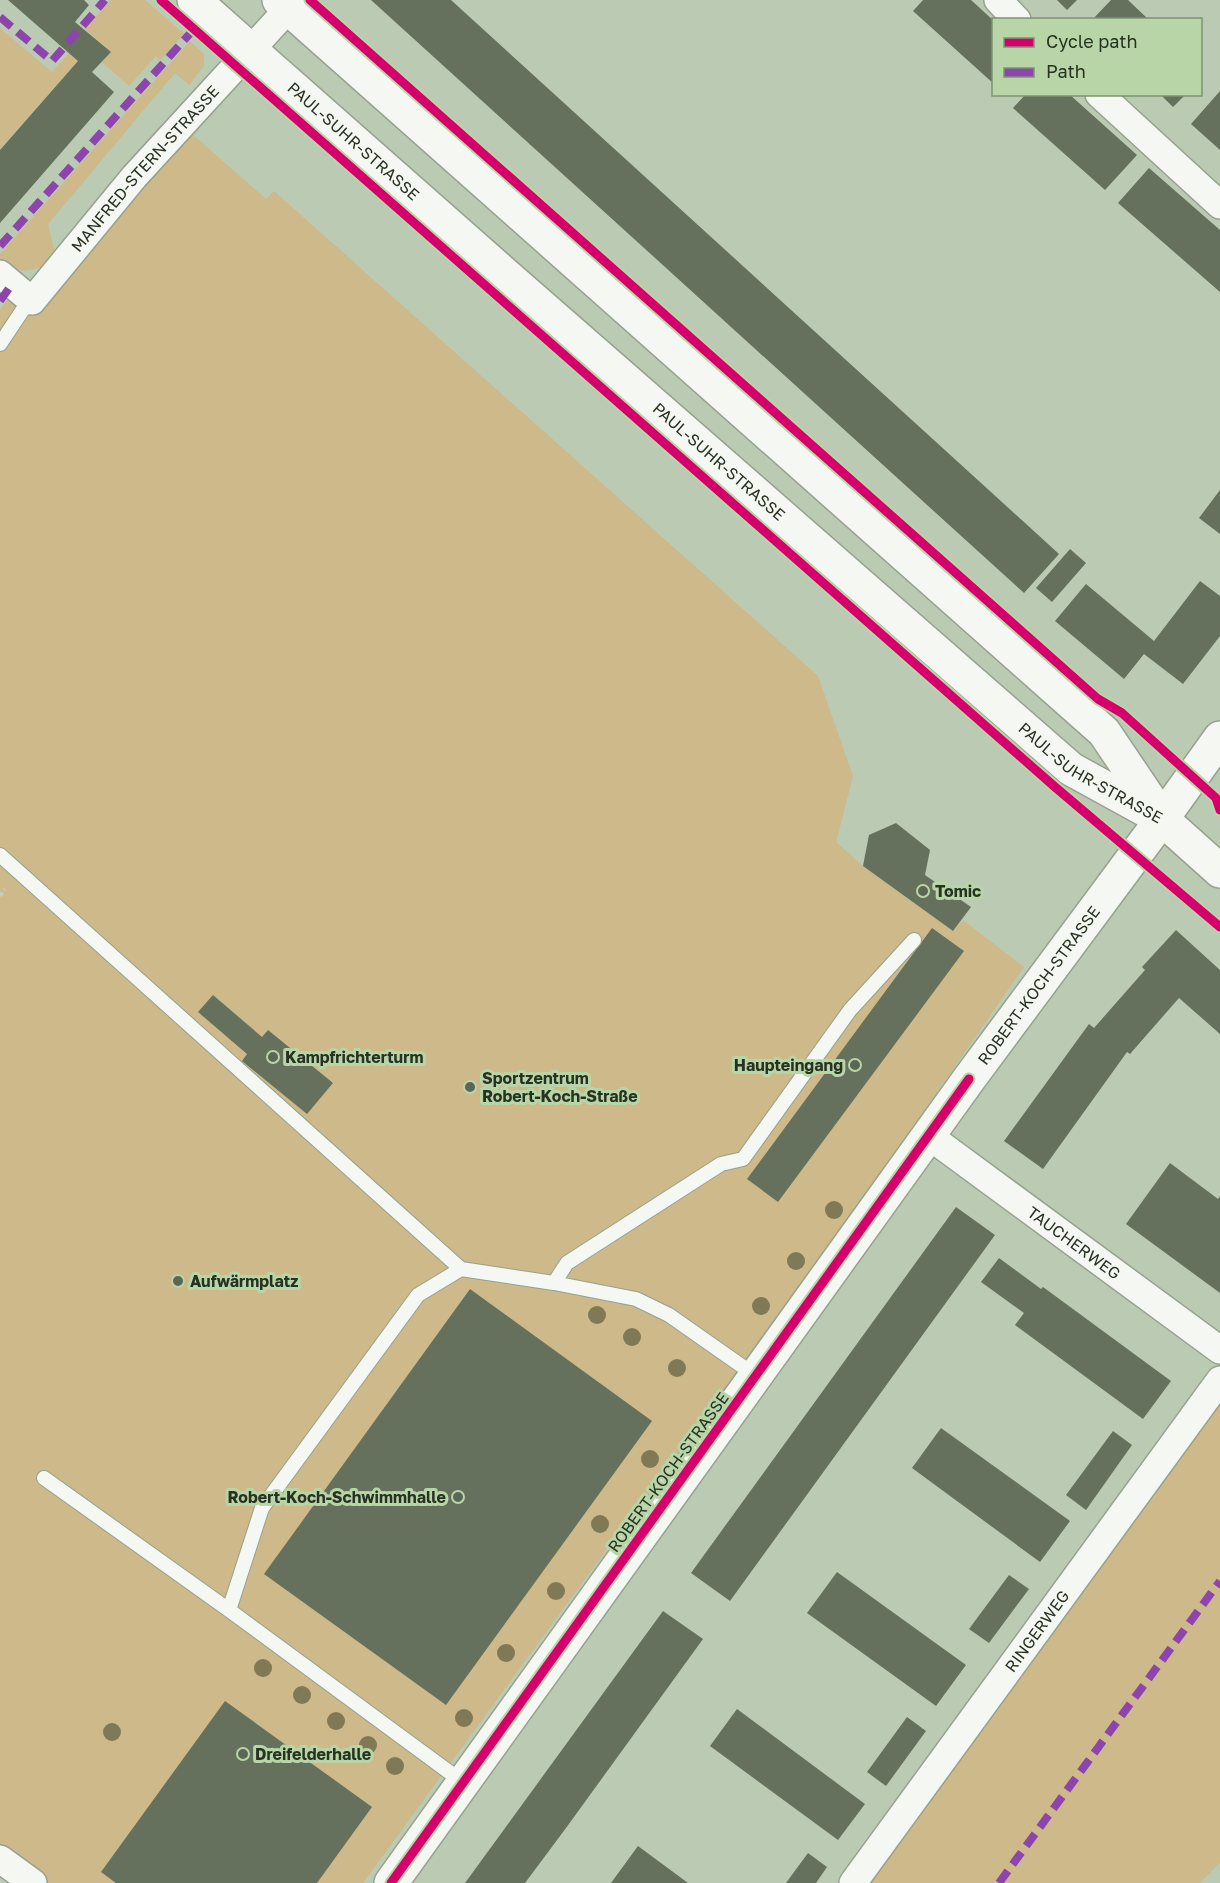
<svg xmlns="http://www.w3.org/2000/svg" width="1220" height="1883" viewBox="0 0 1220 1883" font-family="'Golos Text',sans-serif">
<rect width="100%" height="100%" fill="#bbcab2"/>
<!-- green -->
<path fill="#cdb989" d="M111,0H145L184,34L160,60L156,56L129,86L102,62L111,52L85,29Z
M0,28L52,72L69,53L78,61L0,149Z
M190,41L204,54V66L189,85L175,73L48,224L55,255C40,273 19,276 0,261V254Z
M182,125L266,199L274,191L818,676L853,776L836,842L863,866L953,931L963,920L1024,967L857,1207L363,1883H33L0,1859V310L8,299L22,311Z
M1220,1382V1863L1200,1883H861Z"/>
<!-- building -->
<path fill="#65715c" d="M8,0H84L89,5L75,22L111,52L92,72L114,92L0,223V150L78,61Z
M371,0H451L1059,554L1024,593Z
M923,0H971L994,21V84L913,11Z
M1057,0H1077L1067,10Z
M1111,0H1128L1149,20H1092Z
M1220,91V150L1191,124Z
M1026,94H1069L1137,155L1105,190L1013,108Z
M1160,94H1186L1173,107Z
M1149,168L1220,230V292L1118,203Z
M1220,490V534L1199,518Z
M1070,549L1086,563L1052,602L1036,588Z
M1200,581L1220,596V636L1183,684L1144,654L1124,679L1055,621L1086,584L1154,641Z
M896,823L930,850L925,875L971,907L953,931L863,866L869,835Z
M932,928L964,951L778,1202L747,1179Z
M1176,930L1220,970V1034L1179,998L1130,1054L1127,1052L1043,1169L1004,1141L1089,1024L1094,1028L1145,970L1142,967Z
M213,995L262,1037L268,1030L333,1083L307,1114L242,1061L247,1054L198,1012Z
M1170,1163L1218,1199L1220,1196V1293L1126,1224Z
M956,1207L995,1235L730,1601L691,1573Z
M999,1258L1041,1289L1043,1287L1171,1381L1143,1419L1015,1325L1024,1313L981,1282Z
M470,1289L652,1421L446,1705L264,1574Z
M941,1428L1070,1521L1040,1562L912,1468Z
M1113,1431L1132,1445L1086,1510L1066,1495Z
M837,1572L966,1665L936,1706L807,1613Z
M1009,1575L1029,1589L989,1643L969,1629Z
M663,1611L703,1639L566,1828L525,1883H465Z
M225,1701L372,1807L317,1883H116L101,1872Z
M737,1709L865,1804L838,1840L710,1746Z
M907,1717L926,1731L886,1786L867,1772Z
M638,1846L688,1883H611Z
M808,1853L827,1867L816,1883H786Z"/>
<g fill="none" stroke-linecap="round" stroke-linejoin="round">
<!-- lane casing -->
<g stroke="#96a28f" stroke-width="16">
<path id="lane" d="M0,344L22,311L32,301
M0,855L461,1269L554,1283L636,1299L669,1315L756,1376
M554,1283L567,1263L721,1164L743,1159L850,1010L914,940
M44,1478L229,1610L464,1783
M229,1610L262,1508L418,1295L461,1269"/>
</g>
<!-- street casing -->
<g stroke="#96a28f" stroke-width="30">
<g id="street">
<path d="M998,0L1017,20"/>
<path d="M1099,94L1220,205"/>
<path id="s1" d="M0,274L32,301L134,177L289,8"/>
<path id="s2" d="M929,1136L1220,1350"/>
<path d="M0,1859L33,1883"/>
<path id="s3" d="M853,1883L1220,1380"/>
</g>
</g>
<!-- secondary casing -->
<g stroke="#96a28f" stroke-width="36">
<g id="secondary">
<path id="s4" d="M194,0L500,270L1071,769L1162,819L1220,871"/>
<path d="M279,0L1104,732L1160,815"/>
<path id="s5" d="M391,1883L969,1079L1162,819L1220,738"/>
</g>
</g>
<!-- path -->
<path stroke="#c6cbc4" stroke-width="4" stroke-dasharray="4.5 3" stroke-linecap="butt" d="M0,896L5,889"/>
<!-- lane -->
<use href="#lane" stroke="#f5f7f3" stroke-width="14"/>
<!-- street -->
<use href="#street" stroke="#f5f7f3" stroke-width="27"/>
<!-- secondary -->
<use href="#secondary" stroke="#f5f7f3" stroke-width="33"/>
<!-- quiet -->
<path stroke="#8e44ad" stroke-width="8" stroke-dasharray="15 8" stroke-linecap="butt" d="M0,17L52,61L105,0
M0,246L194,29
M0,301L12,284
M999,1883L1220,1581"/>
<!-- cycleway casing -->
<g stroke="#b8d5a8" stroke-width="13">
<path id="cycleway" d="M161,0L1055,787L1220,927
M310,0L1098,699L1122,713L1216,798L1220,810
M391,1883L969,1079"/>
</g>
<!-- cycleway -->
<use href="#cycleway" stroke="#d6006c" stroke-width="9"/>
</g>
<!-- trees -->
<g fill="#807956">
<circle cx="834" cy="1210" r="9"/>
<circle cx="796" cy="1261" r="9"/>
<circle cx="761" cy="1306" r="9"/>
<circle cx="597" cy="1315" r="9"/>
<circle cx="632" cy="1337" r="9"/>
<circle cx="677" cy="1368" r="9"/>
<circle cx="650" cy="1459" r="9"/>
<circle cx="600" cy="1524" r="9"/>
<circle cx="556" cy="1591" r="9"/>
<circle cx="506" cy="1653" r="9"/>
<circle cx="263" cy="1668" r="9"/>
<circle cx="302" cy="1695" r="9"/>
<circle cx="464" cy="1718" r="9"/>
<circle cx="336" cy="1721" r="9"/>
<circle cx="112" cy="1732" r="9"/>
<circle cx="368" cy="1745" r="9"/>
<circle cx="395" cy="1766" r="9"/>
</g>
<!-- markers -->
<g fill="#5b6754" stroke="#b8d5a8" stroke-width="2">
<circle cx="923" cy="891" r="6"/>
<circle cx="273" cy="1057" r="6"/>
<circle cx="855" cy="1065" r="6"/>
<circle cx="470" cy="1087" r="6"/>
<circle cx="178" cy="1281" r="6"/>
<circle cx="458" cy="1497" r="6"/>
<circle cx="243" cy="1754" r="6"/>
</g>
<g text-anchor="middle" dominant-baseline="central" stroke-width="6" stroke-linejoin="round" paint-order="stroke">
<!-- street labels -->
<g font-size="16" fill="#273221" stroke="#b8d5a8">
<text stroke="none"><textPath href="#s4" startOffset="213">PAUL-SUHR-STRASSE</textPath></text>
<text stroke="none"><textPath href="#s1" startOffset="216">MANFRED-STERN-STRASSE</textPath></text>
<text stroke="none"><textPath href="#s4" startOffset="699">PAUL-SUHR-STRASSE</textPath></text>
<text stroke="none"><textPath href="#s4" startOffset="1185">PAUL-SUHR-STRASSE</textPath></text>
<text stroke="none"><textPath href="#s5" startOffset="1107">ROBERT-KOCH-STRASSE</textPath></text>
<text stroke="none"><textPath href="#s2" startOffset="180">TAUCHERWEG</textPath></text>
<text transform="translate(668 1472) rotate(-54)">ROBERT-KOCH-STRASSE</text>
<text stroke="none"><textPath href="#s3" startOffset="312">RINGERWEG</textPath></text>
</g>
<!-- poi labels -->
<g font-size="16" font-weight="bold" fill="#273221" stroke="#b8d5a8" text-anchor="start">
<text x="935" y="891">Tomic</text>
<text x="285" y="1057">Kampfrichterturm</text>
<text x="843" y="1065" text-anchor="end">Haupteingang</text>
<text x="482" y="1078">Sportzentrum<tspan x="482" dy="18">Robert-Koch-Straße</tspan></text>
<text x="190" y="1281">Aufwärmplatz</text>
<text x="446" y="1497" text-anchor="end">Robert-Koch-Schwimmhalle</text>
<text x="255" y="1754">Dreifelderhalle</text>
</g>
</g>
<!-- legend -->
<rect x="992" y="18" width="210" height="78" fill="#b8d5a8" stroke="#7e9472" stroke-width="1.5"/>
<rect x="1004" y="38" width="30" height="9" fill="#d6006c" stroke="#7e9472" stroke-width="1.5"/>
<text x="1046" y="48" font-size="18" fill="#273221">Cycle path</text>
<rect x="1004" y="68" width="30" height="9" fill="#8e44ad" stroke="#7e9472" stroke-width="1.5"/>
<text x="1046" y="78" font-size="18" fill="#273221">Path</text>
</svg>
